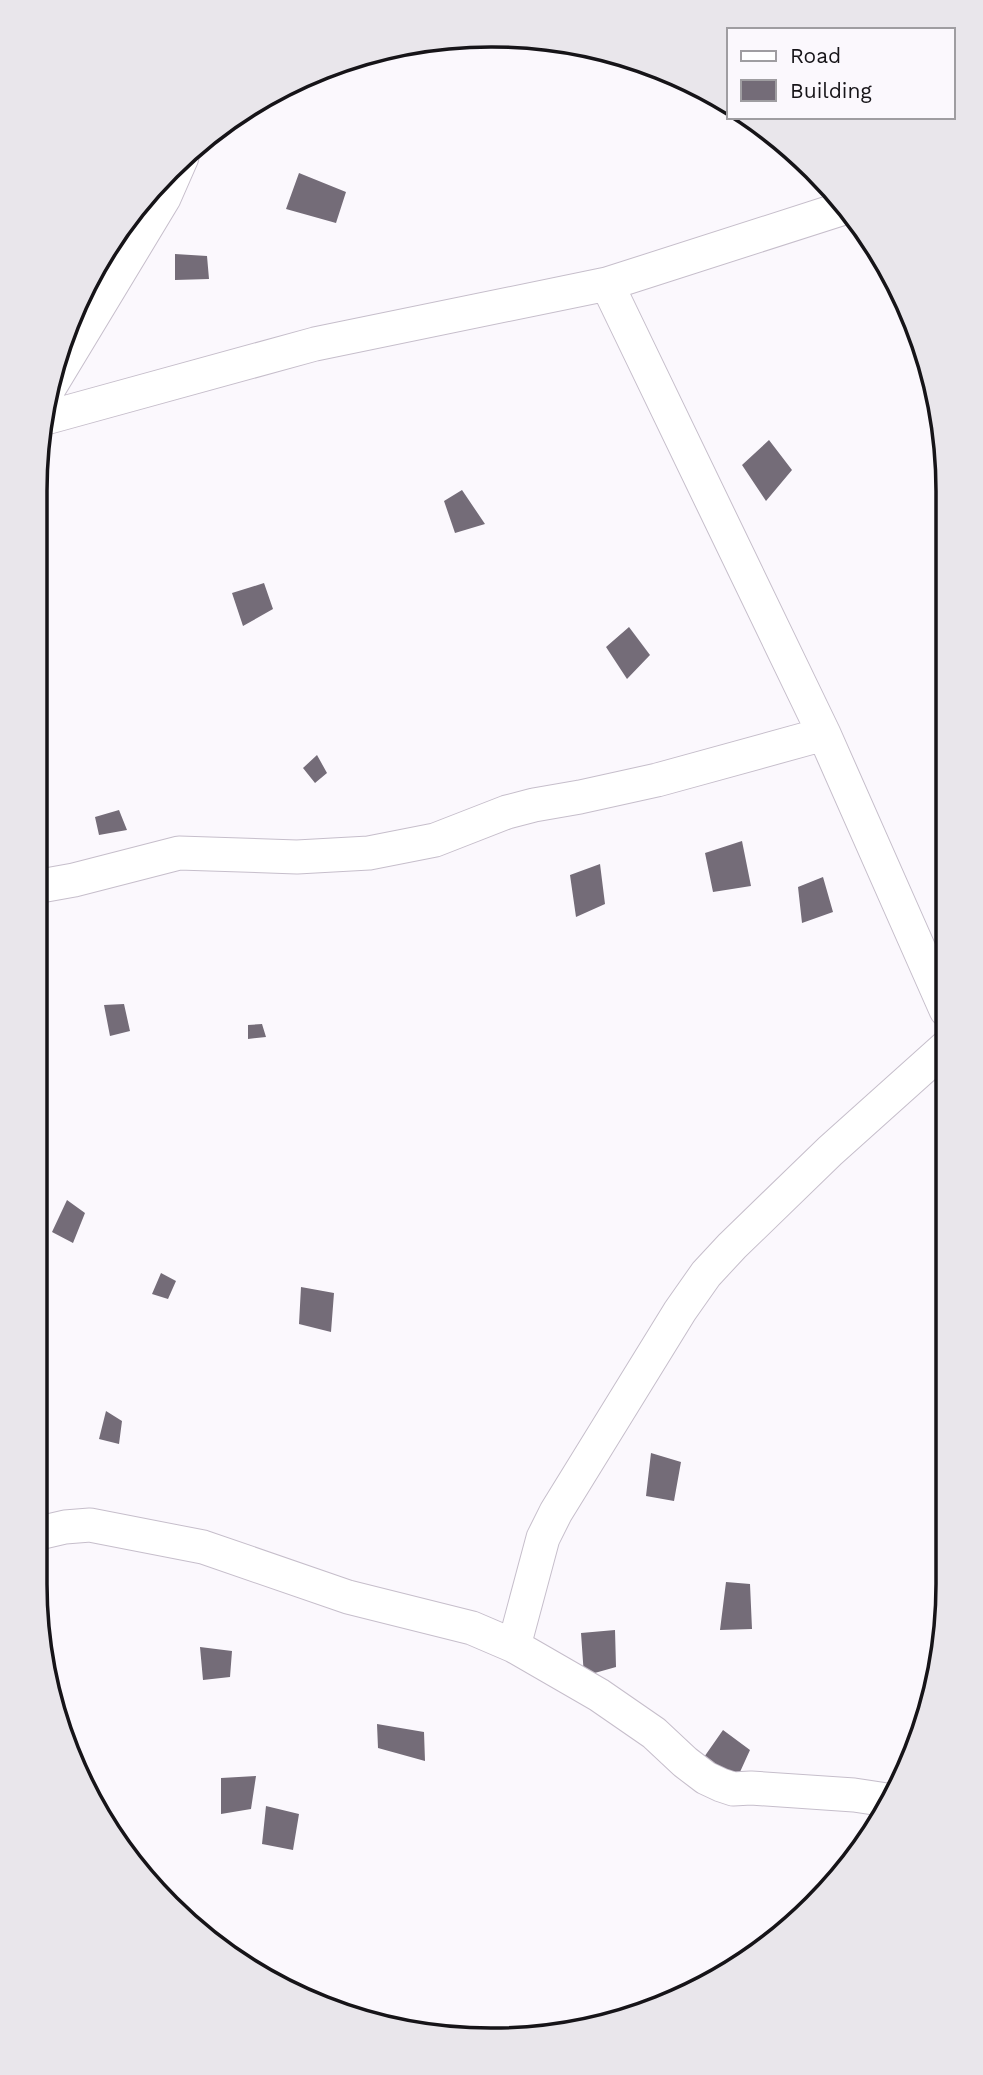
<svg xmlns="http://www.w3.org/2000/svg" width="983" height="2075" viewBox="0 0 983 2075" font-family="'Work Sans',sans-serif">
<rect width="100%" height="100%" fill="#fbf8fd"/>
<!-- building -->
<path fill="#746c78" d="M299,173L346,192L336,223L286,209Z
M175,254L207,256L209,279L175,280Z
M769,440L792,470L766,501L742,465Z
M462,490L485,524L455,533L444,501Z
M264,583L273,609L243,626L232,593Z
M629,627L650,655L627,679L606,647Z
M317,755L327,773L315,783L303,768Z
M119,810L127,830L99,835L95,817Z
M742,841L751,886L713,892L705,853Z
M600,864L605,904L576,917L570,875Z
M823,877L833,912L802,923L798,887Z
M124,1004L130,1031L110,1036L104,1005Z
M262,1024L266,1037L248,1039V1025Z
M67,1200L85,1213L73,1243L52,1232Z
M161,1273L176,1281L168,1299L152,1294Z
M301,1287L334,1293L331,1332L299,1324Z
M106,1411L122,1421L119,1444L99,1439Z
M651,1453L681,1462L674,1501L646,1496Z
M726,1582L750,1584L752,1629L720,1630Z
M615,1630L616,1667L584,1676L581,1633Z
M200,1647L232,1651L230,1677L203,1680Z
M377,1724L424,1732L425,1761L378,1748Z
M723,1730L750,1750L735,1783L702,1760Z
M256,1776L251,1809L221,1814V1778Z
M266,1806L299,1814L293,1850L262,1844Z"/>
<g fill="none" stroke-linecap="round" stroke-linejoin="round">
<!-- street casing -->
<g stroke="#c6becb" stroke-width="35">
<path id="street" d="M607,284L824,734L946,1010
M48,390L164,198L182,157
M42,419L315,344L607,284L847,207
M35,887L74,880L179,853L297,857L369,853L435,840L507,812L534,805L580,797L657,780L824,734
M35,1534L65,1527L90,1525L203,1547L348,1597L472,1628L514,1646L599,1695L654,1733L685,1762L706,1778L721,1785L733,1789L751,1788L854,1795L887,1800
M514,1646L543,1538L556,1512L680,1311L706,1274L732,1246L830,1151L946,1047"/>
</g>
<!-- street -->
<use href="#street" stroke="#fff" stroke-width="33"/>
</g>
<!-- crop -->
<path d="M0 0H983V2075H0ZM491 47H492A444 444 0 0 1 936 491V1584A444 444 0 0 1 492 2028H491A444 444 0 0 1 47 1584V491A444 444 0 0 1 491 47Z" fill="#e9e6eb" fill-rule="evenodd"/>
<path fill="none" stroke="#161418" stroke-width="3.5" d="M491 47H492A444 444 0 0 1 936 491V1584A444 444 0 0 1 492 2028H491A444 444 0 0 1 47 1584V491A444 444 0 0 1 491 47Z"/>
<!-- legend -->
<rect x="727" y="28" width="228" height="91" fill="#fbf8fd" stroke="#9f9da1" stroke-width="2"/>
<rect x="741" y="51" width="35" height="10" fill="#ffffff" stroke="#9f9da1" stroke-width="2"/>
<text x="790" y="63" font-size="21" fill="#161418">Road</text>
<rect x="741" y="80" width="35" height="21" fill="#746c78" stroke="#9f9da1" stroke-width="2"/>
<text x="790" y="98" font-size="21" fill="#161418">Building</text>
</svg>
